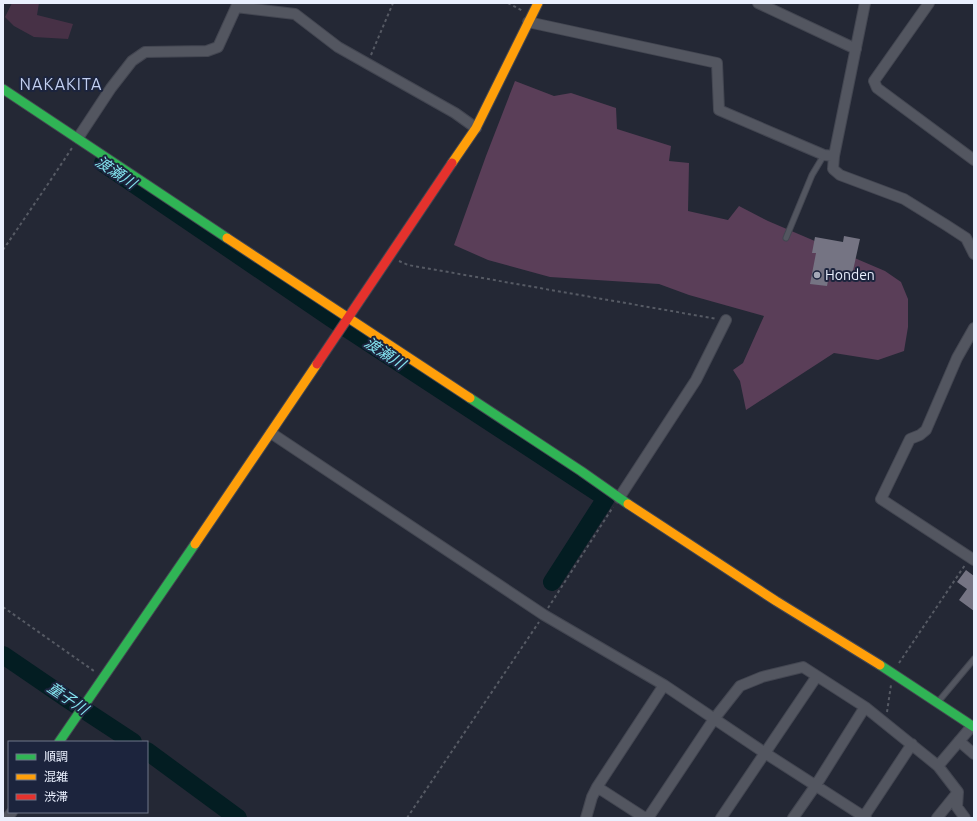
<svg xmlns="http://www.w3.org/2000/svg" width="977" height="821" viewBox="0 0 977 821" font-family="Ubuntu,'Noto Sans JP',sans-serif">
<rect width="100%" height="100%" fill="#242835"/>
<!-- green -->
<path fill="#473146" d="M12,3H39L37,15L73,24L68,39L34,37L14,26L5,17Z"/>
<!-- forest -->
<path fill="#5a3e58" d="M515,81L554,96L571,93L616,108L617,129L671,146L669,161L689,163L688,211L728,220L739,206L768,221L885,271L901,282L908,299V327L904,351L878,360L834,353L746,410L740,381L733,370L743,363L764,316L689,295L659,284L550,277L488,260L454,245L486,156Z"/>
<g fill="none" stroke-linecap="round" stroke-linejoin="round">
<!-- river -->
<path stroke="#031d22" stroke-width="18" d="M103,163L331,318L606,498L552,582
M3,655L69,700L133,742
M147,751L238,818"/>
</g>
<!-- building -->
<path fill="#757483" d="M844,236L860,239L852,275L830,270L827,286L810,284L816,253H812L815,237L843,242Z
M966,570L974,576V611L959,600L967,589L957,582Z"/>
<g fill="none" stroke-linecap="round" stroke-linejoin="round">
<!-- lane casing -->
<g stroke="#434651" stroke-width="7">
<path id="lane" d="M786,238L812,175L824,155
M938,702L974,659"/>
</g>
<!-- street casing -->
<g stroke="#434651" stroke-width="12">
<path id="street" d="M758,3L856,49
M865,3L834,156L833,169L840,175L904,199L946,225L966,238L974,254
M929,3L874,81L877,88L974,160
M236,7L295,14L338,47L455,113L476,128
M528,22L717,63L719,110L824,155L834,156
M78,138L111,88L132,61L145,52L207,51L218,47L238,3
M974,328L957,358L926,430L920,435L910,439L881,499L974,560
M271,433L544,615L664,685L765,753L866,818
M619,498L696,380L726,320
M959,741L974,754
M938,766L972,726
M597,787L645,818
M7,818L12,812
M586,818L592,797L597,787L664,685
M648,818L714,719L740,686L762,677L803,667L865,707L938,766L958,792L957,807L965,818
M721,818L817,676
M793,818L816,785L865,707
M863,818L912,744
M937,818L958,792"/>
</g>
<!-- fast casing -->
<g stroke="#434651" stroke-width="11">
<path id="fast" d="M3,89L227,238
M470,398L581,471L628,504
M880,665L974,727
M59,742L195,544"/>
</g>
<!-- slow casing -->
<g stroke="#434651" stroke-width="11">
<path id="slow" d="M452,163L476,128L538,3
M227,238L470,398
M628,504L776,601L880,665
M195,544L317,364"/>
</g>
<!-- jam casing -->
<g stroke="#434651" stroke-width="11">
<path id="jam" d="M317,364L452,163"/>
</g>
<!-- path -->
<path stroke="#565a64" stroke-width="2" stroke-dasharray="3 3" stroke-linecap="butt" d="M508,3L523,11
M371,55L393,3
M3,250L48,184L72,148
M399,261L408,265L717,319
M3,607L94,671
M548,608L613,507
M899,663L965,565
M887,712L891,685
M407,818L539,622"/>
<!-- lane -->
<use href="#lane" stroke="#535660" stroke-width="5"/>
<!-- street -->
<use href="#street" stroke="#535660" stroke-width="10"/>
<!-- fast -->
<use href="#fast" stroke="#30b455" stroke-width="9"/>
<!-- slow -->
<use href="#slow" stroke="#ff9f0a" stroke-width="9"/>
<!-- jam -->
<use href="#jam" stroke="#e5322d" stroke-width="9"/>
</g>
<!-- markers -->
<circle fill="#a5aab8" stroke="#1c243d" stroke-width="1.5" cx="817" cy="275" r="4"/>
<g text-anchor="middle" dominant-baseline="central" stroke-width="4" stroke-linejoin="round" paint-order="stroke">
<!-- poi labels -->
<g font-size="14" fill="#eaf0fe" stroke="#1c243d" text-anchor="start">
<text x="825" y="275">Honden</text>
</g>
<!-- water labels -->
<g font-size="15" font-style="italic" fill="#85e5f1" stroke="#1c243d">
<text transform="translate(116 172) rotate(34)">渡瀬川</text>
<text transform="translate(385 353) rotate(33)">渡瀬川</text>
<text transform="translate(68 698) rotate(34)">童子川</text>
</g>
<!-- quarter labels -->
<g font-size="16" letter-spacing="1" fill="#c3d0f1" stroke="#1c243d">
<text x="61" y="84">NAKAKITA</text>
</g>
</g>
<!-- border -->
<rect width="977" height="821" fill="none" stroke="#eaf0fe" stroke-width="8"/>
<!-- legend -->
<rect x="8" y="741" width="140" height="72" fill="#1c243d" stroke="#6e768a"/>
<rect x="16" y="754" width="20" height="6" fill="#30b455" stroke="#6e768a"/>
<text x="44" y="761" font-size="12" fill="#eaf0fe">順調</text>
<rect x="16" y="774" width="20" height="6" fill="#ff9f0a" stroke="#6e768a"/>
<text x="44" y="781" font-size="12" fill="#eaf0fe">混雑</text>
<rect x="16" y="794" width="20" height="6" fill="#e5322d" stroke="#6e768a"/>
<text x="44" y="801" font-size="12" fill="#eaf0fe">渋滞</text>
</svg>
